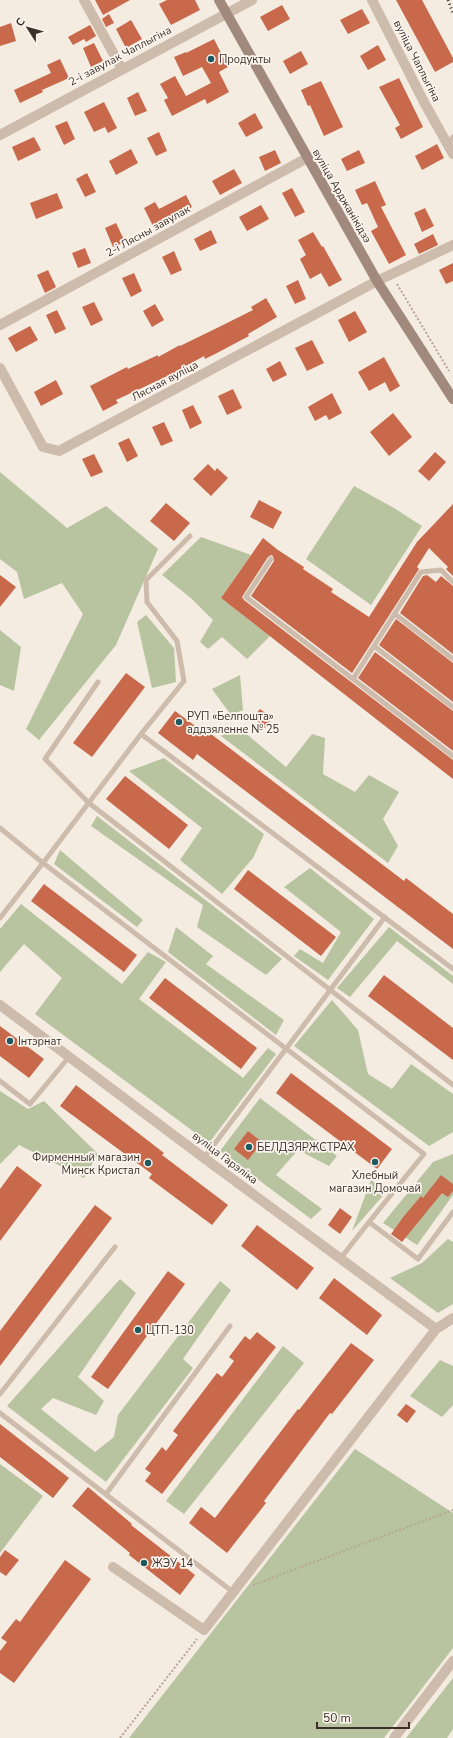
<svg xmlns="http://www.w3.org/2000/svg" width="453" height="1738" viewBox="0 0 453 1738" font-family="'Nunito Sans',sans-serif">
<rect width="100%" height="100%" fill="#f4ebe1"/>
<!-- green -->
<path fill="#b8c4a0" d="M0,472L67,528L106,506L158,549L116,645L39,740L26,729L83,614L62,583L24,599L17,572L0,559Z
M354,486L394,508L422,526L371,605L306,559Z
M201,537L251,555L221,598L270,636L247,659L222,637L208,649L200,642L213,620L192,599L162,575Z
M146,615L174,648L176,682L152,688L137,622Z
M0,630L21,647L14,691L0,685Z
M240,675L243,710L231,715L212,689Z
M237,726L286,767L312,734L325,738L323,774L355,792L369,775L399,792L383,819L398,846L388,863L221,736Z
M164,758L264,834L253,858L222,894L180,860L202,828L129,771Z
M97,816L282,959L266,975L197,927L203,905L91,826Z
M60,850L143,920L137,927L54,864Z
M310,868L374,919L328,980L294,956L300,949L323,963L341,932L284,887Z
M21,904L122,984L148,952L166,962L139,999L243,1078L268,1048L276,1054L209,1143L35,1014L62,978L24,944L0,972V929Z
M176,927L213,956L206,964L284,1020L276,1035L168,952Z
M389,927L453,976V984L397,941L350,997L337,988Z
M332,1000L358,1030L368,1074L392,1089L411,1064L453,1094V1132L429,1146L294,1046Z
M0,1091L28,1109L44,1101L98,1154L84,1178L19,1145L0,1164Z
M260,1098L337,1156L329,1166L298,1150L276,1175L322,1209L311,1219L220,1151Z
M453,1154V1195L417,1245L383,1223L433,1162Z
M371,1180L387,1191L352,1231Z
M448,1239L453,1242V1304L438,1313L390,1278L422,1263Z
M120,1279L136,1293L78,1377L104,1401L96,1415L53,1398L41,1409L95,1452L114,1437L118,1415L220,1281L231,1290L183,1359L193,1368L106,1482L7,1406Z
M283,1346L304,1363L184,1514L166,1501Z
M440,1360L453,1366V1405L442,1417L410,1396Z
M355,1449L453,1513V1648L384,1738H129Z
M0,1464L43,1496L0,1553Z
M453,1678V1729L447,1738H406Z"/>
<!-- building -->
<path fill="#c8694b" d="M95,0H130L103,15Z
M167,0H195L200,10L171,25L159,4Z
M396,0H422L453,58V62L435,72Z
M282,5L290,19L268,31L260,17Z
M362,9L370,23L348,34L340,20Z
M109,14L114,23L106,27L102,19Z
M131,20L142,39L126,48L116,29Z
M11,23L16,41L0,46V27Z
M90,25L96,36L86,42L84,39L73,45L68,37Z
M214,39L228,67L219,72L229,92L207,104L205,99L172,116L164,100L168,98L160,84L175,76L186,96L211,83L202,67L183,76L174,57L186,52V53Z
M94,43L103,61L91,67L83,48Z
M378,45L386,60L368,70L360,56Z
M301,51L308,64L290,74L283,61Z
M60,59L69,78L42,90L43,92L20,103L14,90L51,73L47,65Z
M399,78L423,127L401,139L395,128L400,125L379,87Z
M321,81L343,127L324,136L310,105L308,106L301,90Z
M138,92L147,111L135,116L127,98Z
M104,102L117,128L108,133L105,127L94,132L84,112Z
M255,113L263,128L246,137L238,123Z
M67,121L75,139L64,145L55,126Z
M159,132L167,151L156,156L147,138Z
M34,137L41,150L18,161L12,147Z
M437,144L444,158L422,170L415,156Z
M131,149L138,163L116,175L109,161Z
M275,150L281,163L265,171L259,157Z
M359,150L365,163L347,171L341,159Z
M234,169L242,183L220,195L212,181Z
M87,173L96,192L85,197L76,179Z
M375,181L386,205L381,207L406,255L389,264L371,231L378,227L367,203L362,205L355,190Z
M292,188L305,212L295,217L282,193Z
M57,193L63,208L36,219L30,203Z
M186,195L192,207L153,226L144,208L155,202L159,209Z
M261,205L269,219L247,231L239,217Z
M425,208L434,226L422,232L414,213Z
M116,223L125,242L113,247L105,228Z
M211,230L217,243L200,251L194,239Z
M313,232L322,247L323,246L342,280L329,287L321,273L310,279L300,259L306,255L298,240Z
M433,234L438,245L419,254L414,244Z
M85,248L91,263L78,268L72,253Z
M174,251L182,270L171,275L162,257Z
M453,263V281L446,284L439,270Z
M48,270L56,287L45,293L37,275Z
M134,273L142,291L131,297L122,278Z
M298,280L306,299L295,304L286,286Z
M266,298L277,317L248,334L249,336L217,353L205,359L204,356L174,373L116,400L118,403L103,411L90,386L127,367L128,369L158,355V357L180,345V346L221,326L253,310L251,307Z
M94,302L103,320L91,326L82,307Z
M155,304L164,320L152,327L143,311Z
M57,310L66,329L55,334L46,315Z
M355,311L367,332L349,342L338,320Z
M30,326L38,340L16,352L8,338Z
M312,340L324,363L307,371L295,348Z
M384,357L400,386L390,392L385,382L369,391L358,372Z
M280,361L287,375L273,382L266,369Z
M56,380L63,394L41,406L34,392Z
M233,389L242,408L227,415L218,396Z
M332,393L342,413L329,420L326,415L315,421L308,407Z
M193,405L202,423L190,429L182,410Z
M393,413L412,437L389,456L370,432Z
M164,422L173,441L161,446L152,427Z
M129,438L138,456L127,462L118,443Z
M435,452L446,462L429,481L418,471Z
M94,454L103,472L91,477L82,459Z
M208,464L215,471L217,468L228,478L211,496L193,479Z
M259,500L282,512L273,529L250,517Z
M166,503L190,523L174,541L150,521Z
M453,504V576L446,569L448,567L429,548L417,567L419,569L352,673L251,596L274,561L273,556L271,555L268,557L242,597L244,600L453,760V779L221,598L263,538L278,550L304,567L303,569L333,589L331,592L369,617L417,542Z
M0,575L16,587L0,607Z
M427,575L436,582L441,576L453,586V654L400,613L423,576Z
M396,619L453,663V702L379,645Z
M375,652L453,711V751L358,678Z
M126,673L145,687L92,757L73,743Z
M260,709L272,718L265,728L253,718Z
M175,711L209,736L211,734L404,881L406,878L453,914V949L197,754L193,760L158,733Z
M125,776L188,825L169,849L106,799Z
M248,870L336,937L321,956L234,889Z
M44,884L137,955L124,972L31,901Z
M384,975L453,1028V1060L368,996Z
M165,978L257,1048L241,1069L149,998Z
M0,1026L44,1059L29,1078L0,1056Z
M291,1073L392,1149L377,1169L276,1093Z
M76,1085L164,1153L162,1155L228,1205L212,1225L149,1178L152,1174L60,1106Z
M248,1131L262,1142L248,1160L234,1149Z
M17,1166L42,1185L0,1241V1189Z
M441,1175L453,1184V1191L448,1197L442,1193L402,1242L391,1234L404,1216L421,1196L423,1198Z
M95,1205L112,1218L0,1366V1331Z
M340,1208L352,1217L340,1234L328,1225Z
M257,1225L314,1268L297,1290L241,1246Z
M168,1271L185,1284L108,1389L91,1377Z
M334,1278L382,1315L367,1335L319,1298Z
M257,1332L276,1347L162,1494L145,1481L151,1473L145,1469L162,1447L166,1451L178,1435L173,1431L217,1373L222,1377L234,1361L229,1357L245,1336L250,1340Z
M351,1343L374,1360L332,1414L330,1413L264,1501L266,1503L227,1553L189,1523L201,1507L215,1518L298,1409L299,1410Z
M406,1404L416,1411L407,1423L397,1415Z
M0,1424L69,1478L53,1498L0,1457Z
M88,1487L132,1524L131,1525L195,1575L180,1595L129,1555L130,1553L72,1506Z
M5,1550L19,1560L6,1576L0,1572V1557Z
M65,1560L91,1579L14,1683L0,1673V1651L7,1642L1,1638L16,1619L20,1622Z"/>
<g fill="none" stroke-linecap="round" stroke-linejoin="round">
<!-- path -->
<path stroke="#b9a596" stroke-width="2" stroke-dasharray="2 2" stroke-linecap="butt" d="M397,284L449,371
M253,1585L453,1510
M120,1738L197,1639"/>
<!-- lane -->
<path stroke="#cdbbac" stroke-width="5" d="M448,145L453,137
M271,559L246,597L353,679
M453,582L441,570L421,572L353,679L453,756
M395,614L453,659
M374,646L453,707
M98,682L45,759L89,803L453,1085
M141,734L184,681L177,641L147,602L146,580L190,536
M0,828L43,863L0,918
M453,969L141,734L43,863L424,1154L369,1222L418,1259L453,1212
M0,1081L30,1104L69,1057
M204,1158L385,917
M340,1259L369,1222
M0,1394L115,1247
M0,1413L233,1592
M106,1494L230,1326"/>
<!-- street -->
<path stroke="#cdbbac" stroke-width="10" d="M84,0L122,69
M372,0L425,104L453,154
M0,135L252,0
M0,325L307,158
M0,368L43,447L59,451L377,281L453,245
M0,1005L204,1158L436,1329
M113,1567L204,1630L436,1329L453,1318
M394,1738L453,1661"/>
<!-- secondary -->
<path stroke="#a18a7d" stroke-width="10" d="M219,0L377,281L453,399"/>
<!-- rail -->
<path stroke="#3b302b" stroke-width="3" stroke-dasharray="1 3" stroke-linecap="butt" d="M448,0L453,13"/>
</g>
<!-- markers -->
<g fill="#1f5a5e" stroke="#fbf5ee" stroke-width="1.5">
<circle cx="211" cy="59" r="4"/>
<circle cx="179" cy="722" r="4"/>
<circle cx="10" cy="1041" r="4"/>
<circle cx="249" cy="1147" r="4"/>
<circle cx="375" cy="1162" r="4"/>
<circle cx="148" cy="1163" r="4"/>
<circle cx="138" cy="1330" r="4"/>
<circle cx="144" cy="1563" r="4"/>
</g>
<g text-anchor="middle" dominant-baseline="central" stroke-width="3.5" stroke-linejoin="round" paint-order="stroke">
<!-- street labels -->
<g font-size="11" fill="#3b302b" stroke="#fbf5ee">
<text transform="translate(120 56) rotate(-28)">2-і завулак Чаплыгіна</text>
<text transform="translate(417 61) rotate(63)">вуліца Чаплыгіна</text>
<text transform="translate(342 196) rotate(60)">вуліца Арджанікідзэ</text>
<text transform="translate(148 231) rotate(-29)">2-і Лясны завулак</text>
<text transform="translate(165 381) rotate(-28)">Лясная вуліца</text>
<text transform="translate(225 1158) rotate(37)">вуліца Гарэліка</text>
</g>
<!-- poi labels -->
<g font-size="11" fill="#3b302b" stroke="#fbf5ee" text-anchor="start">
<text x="219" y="59">Продукты</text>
<text x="187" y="716">РУП «Белпошта»<tspan x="187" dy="13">аддзяленне № 25</tspan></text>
<text x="18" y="1041">Інтэрнат</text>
<text x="257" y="1147">БЕЛДЗЯРЖСТРАХ</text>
<text x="140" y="1157" text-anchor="end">Фирменный магазин<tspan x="140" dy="13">Минск Кристал</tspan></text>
<text x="375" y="1175" text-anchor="middle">Хлебный<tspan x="375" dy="13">магазин Домочай</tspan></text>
<text x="146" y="1330">ЦТП-130</text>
<text x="152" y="1563">ЖЭУ 14</text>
</g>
</g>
<!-- north arrow -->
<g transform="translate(28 28) rotate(307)" stroke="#fbf5ee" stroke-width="3" paint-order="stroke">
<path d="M0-3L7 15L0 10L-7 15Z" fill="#3b302b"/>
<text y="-6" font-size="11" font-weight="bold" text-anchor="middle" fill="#3b302b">С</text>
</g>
<!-- scale -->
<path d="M317 1722v6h92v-6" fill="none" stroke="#3b302b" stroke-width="2"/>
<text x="323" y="1722" font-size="12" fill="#3b302b" stroke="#fbf5ee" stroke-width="3" paint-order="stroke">50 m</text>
</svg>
